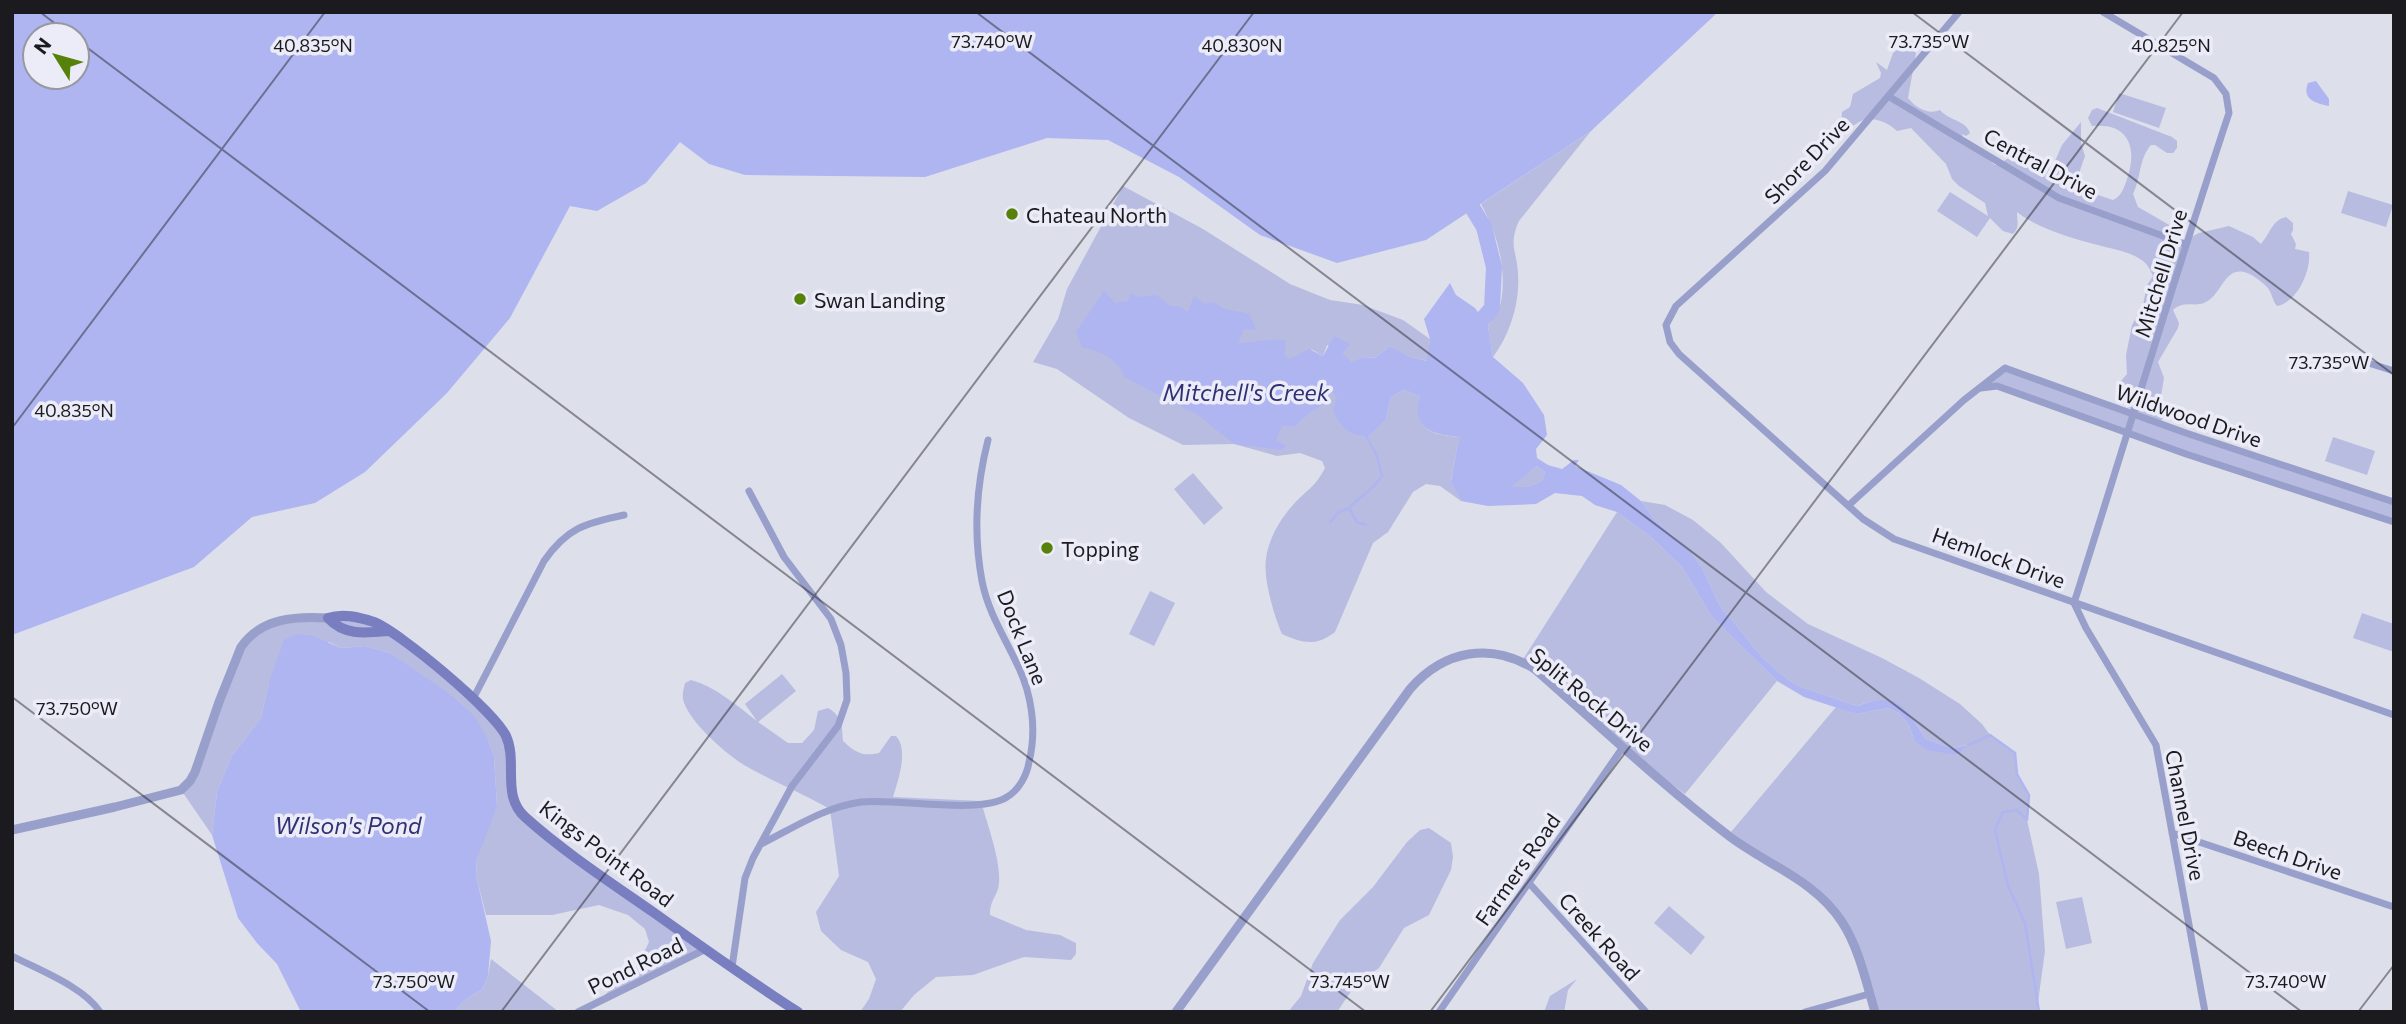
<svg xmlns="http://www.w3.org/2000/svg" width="2406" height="1024" viewBox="0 0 2406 1024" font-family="Commissioner,sans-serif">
<rect width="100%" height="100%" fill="#dddfeb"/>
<!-- green -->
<path fill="#b8bce0" d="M1902,46L1908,47L1916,53L1908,98C1916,108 1928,115 1940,110C1949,121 1966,120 1970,133L1966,136L1962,134L1964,140L1995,165C2007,163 2012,151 2023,146L2031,151V168L2044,165L2052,168L2062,145L2081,122V143L2085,156L2076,182L2083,190L2113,200C2121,196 2123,190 2126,182C2138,151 2131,122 2092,126L2088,118L2092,110L2097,108L2172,137L2177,141V148L2173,153H2167L2155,145H2151C2139,158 2141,178 2133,194L2138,207L2171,226L2173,231L2169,249L2199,233L2229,226L2253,237L2261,244C2270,234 2272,220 2286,217L2293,223V230L2291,234L2296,244L2295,249L2309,252C2311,272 2297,302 2277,306C2272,300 2272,292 2267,287C2261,281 2252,274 2244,272C2223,268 2222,296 2204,303C2193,307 2184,300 2173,310L2179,323L2178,328L2158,362L2164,378L2160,402L2165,414L2161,421L2131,410L2117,395L2121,381L2127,374L2126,355L2132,325L2143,305L2147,285L2153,276C2150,269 2147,263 2140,259C2128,251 2112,249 2098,245C2072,238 2039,229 2017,212C2017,221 2020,227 2013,234L2003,231L1990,218L1977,237L1937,211L1950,192L1988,216L1985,203L1959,186L1952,179L1946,164L1911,128L1897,131C1888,122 1872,115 1859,122C1856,124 1853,126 1849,127L1841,124L1842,112L1850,107L1853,94L1880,78L1881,73L1876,62L1887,70L1893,53Z
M2119,93L2166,108L2159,128L2113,112Z
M1591,131L1519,221C1508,246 1517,250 1518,274C1520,303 1510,334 1493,357L1488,326C1492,319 1500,310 1501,302C1507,268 1497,233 1481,204Z
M1123,186L1203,229L1290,284L1330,300L1363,305L1403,320L1430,339L1428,361L1406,356L1390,346L1375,358L1362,357L1352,364L1343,353L1327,345L1323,356L1311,349L1330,388L1337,396L1386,419L1391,397L1404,390L1420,396C1416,432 1430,435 1462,437L1457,448L1451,480L1461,501L1440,486L1426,484L1413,492L1388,532L1373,543L1335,632C1316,647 1302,643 1282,634C1274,615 1263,579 1266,559C1268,540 1280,519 1293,505C1307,489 1314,489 1325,468L1322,461L1300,453L1277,456L1234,444L1183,445L1129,418L1057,369L1033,362L1058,319L1067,289Z
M2348,191L2393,205L2386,227L2341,213Z
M2005,368L2394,502V522L1997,386L1980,388Z
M2333,437L2375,451L2367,475L2325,461Z
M1537,466L1545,472L1542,481L1527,487H1510Z
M1193,473L1223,508L1204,525L1174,489Z
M1641,501L1665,505L1693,520L1721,543L1766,592L1808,624L1882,658L1919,678L1960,704L1982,724L1990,735L2015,753L2017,774L2029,795L2027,820L2039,874L2045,951L2038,1002L2039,1012H1875L1858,948L1825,902L1731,832L1836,707L1856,714L1888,708L1899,713L1909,725L1914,740L1956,755L1967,745L1951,748L1926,739C1908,709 1895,691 1857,706L1801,687L1787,679L1762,657L1720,606L1702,568L1691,552L1655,520Z
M1617,512L1651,537L1682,567L1712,617L1777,681L1685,794L1623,747L1522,661Z
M1150,591L1175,603L1154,646L1129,634Z
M2362,613L2394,624V652L2353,638Z
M356,617L408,643L505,735L510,782L523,815L706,949L595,1004L639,963L649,942L645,929L628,915L599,905L552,915H486L476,875L477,858L482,841L497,807L494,756L488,740L429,681L390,653L365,646L341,648L329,642L269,682L261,718L231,757L217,792L212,835L181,790L190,781L241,647L267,624Z
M782,674L796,691L758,722L788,743H802L814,730L818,711L828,708C842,716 842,726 843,741C855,752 862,757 879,753L891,736H896C909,750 898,781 893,797L981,801C987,824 1001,860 999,883C998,896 990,899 990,915L1026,930L1060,935L1076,943V954L1071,960L1024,957L973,975L936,977L914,995L900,1012H860L869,999L876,979L868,962L841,950L821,931L816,912L839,876L830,809C802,793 772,781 744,765C726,754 687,720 683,699C682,694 684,688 685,683L691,680C716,687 736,705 757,721L745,704Z
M1429,828L1451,843L1453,857L1451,870L1429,915L1404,928L1379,968L1356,984L1337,1012H1288L1301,996L1313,963L1340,920L1373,887L1407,842L1420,830Z
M2082,897L2092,943L2066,949L2056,902Z
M1669,906L1705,937L1691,955L1654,923Z
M491,959L559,1012H455C462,1001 470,995 482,990L488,976Z
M1577,979L1568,990L1564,1012H1544L1550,996Z"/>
<!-- water -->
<path fill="#aeb5f0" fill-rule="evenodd" d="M12,12H1718L1591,131L1426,240L1337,263L1260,235L1179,177L1108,140L1047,138L925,177L745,175L709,164L680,142L646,183L597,211L570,206L510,318L447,393L365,472L315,503L252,517L194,567L12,635ZM35,35H77V77H35Z
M2316,81L2329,99V106C2314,103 2302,99 2308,83Z
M1450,283L1456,295L1475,308L1488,326L1493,357L1523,383L1544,415L1547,435L1536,449L1537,458L1548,465L1562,469L1574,460H1579L1575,466L1621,485L1641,501L1655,520L1691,552L1702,568L1720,606L1762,657L1787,679L1801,687L1857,706C1898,690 1906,707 1926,739L1951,748L1969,745L1956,755L1927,750L1914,740L1909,725L1899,713L1888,708L1856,714L1804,697L1777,681L1712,617L1682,567L1651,537L1617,512L1595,505L1582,496L1555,493L1536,504L1488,506L1461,501L1451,481L1457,448L1461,437C1445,435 1422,435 1418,414C1417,409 1419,401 1420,396L1404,390L1391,397L1386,419L1369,436C1347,435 1343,429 1333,411L1337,397L1330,389L1320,395L1322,405L1310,412L1295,426H1282L1276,440L1286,446L1281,450L1234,444L1198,415L1124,377C1118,358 1100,351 1082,347L1076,332L1104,291L1115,303L1128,301L1131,294L1140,297L1156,295L1171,306H1178L1188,312L1194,296L1205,304L1213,302L1225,309L1249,314L1256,330L1244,329L1238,343C1254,343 1271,337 1286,341L1284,355L1290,359L1309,349L1323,356L1334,336L1350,344L1343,353L1352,363L1362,357L1375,358L1390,346L1407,356L1427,361L1430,339L1424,319ZM1537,466L1545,472L1542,481L1527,487H1511Z
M296,634L313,636L341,648L365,646L390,653L451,695L474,716L488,740L494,756L497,807L477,858L476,875L491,941L488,976L482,990C470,995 462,1001 455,1012H301L277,964L257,943L238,918L212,835L217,792L231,757L261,718L269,682L284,640Z"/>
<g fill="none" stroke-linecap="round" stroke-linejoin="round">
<!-- stream -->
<path stroke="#aeb5f0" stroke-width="2.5" d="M1366,436L1377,456L1382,476C1373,490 1360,496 1349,508L1357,522L1366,525
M1330,522L1339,512L1349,508
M1969,745L1990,735L2015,753L2017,774L2029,795L2027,820L2017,810L2003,812L1995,830L2008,886L2025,923L2039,1012"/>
<!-- river -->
<path stroke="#aeb5f0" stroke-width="16" d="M1469,335L1492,308L1494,267L1484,227L1473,209"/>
<!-- minor -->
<path stroke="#999fcb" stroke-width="7" d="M1959,12L1825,171L1676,306L1666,325L1670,342L1679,354L1863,519L1894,539L2394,715
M2103,12L2214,78L2226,94L2229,113C2175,275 2126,440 2074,603L2086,628L2156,745L2205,1012
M1888,96L2059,198L2185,244
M2359,360L2394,371
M1981,388L1997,386L2186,454L2394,522
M1849,505L1964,400L2005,368L2186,433L2394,502
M473,699L544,561C567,528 585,523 624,515
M2172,833L2394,907
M763,843C795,827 825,807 861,802C898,798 979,815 1007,797C1019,790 1027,775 1029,762C1037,730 1032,694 1017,664C1004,636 988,612 982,581C973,533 976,487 988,440
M1529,883L1646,1012
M12,956C39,970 84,987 100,1012
M732,967L745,878L753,858L792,786L838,726L847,700L846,673L841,645L831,619L784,557L749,491
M578,1012L706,949
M1439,1012L1623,747
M1805,1012L1869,994"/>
<!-- tertiary -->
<path stroke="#999fcb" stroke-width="9" d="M12,830L115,807L181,790L190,781L195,772L219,702L241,647C261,618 295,616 328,618
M1176,1012L1410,689C1444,650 1492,641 1536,670C1600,726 1662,785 1729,836C1767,865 1815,880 1842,922C1859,948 1866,982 1875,1012"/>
<!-- secondary -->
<path stroke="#787ebf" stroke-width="10" d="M388,631C365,633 345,636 328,618C343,613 359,617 374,622C401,633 494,711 506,736C518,762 501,795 525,817C564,852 610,882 653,912C701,946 748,980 798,1012"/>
</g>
<!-- ticks -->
<path fill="none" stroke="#1b1b1f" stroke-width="2" stroke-opacity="0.45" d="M40,12L70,35M976,12L2302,1012M1912,12L2394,375M77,40L1366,1012M12,428L325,12M12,697L430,1012M501,1012L1254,12M1430,1012L2183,12M2358,1012L2394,965"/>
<!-- markers -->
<g fill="#57820a" stroke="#ebecf8" stroke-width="2.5">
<circle cx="1012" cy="214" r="7"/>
<circle cx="800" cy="299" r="7"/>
<circle cx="1047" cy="548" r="7"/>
</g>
<g text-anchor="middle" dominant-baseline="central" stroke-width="7" stroke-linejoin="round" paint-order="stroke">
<!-- street labels -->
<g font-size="21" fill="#1b1b1f" stroke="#ebecf8">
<text transform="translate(1806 160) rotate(-46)">Shore Drive</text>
<text transform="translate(2041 163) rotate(28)">Central Drive</text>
<text transform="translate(2160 273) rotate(-73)">Mitchell Drive</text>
<text transform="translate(2189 415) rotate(19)">Wildwood Drive</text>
<text transform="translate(1999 557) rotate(20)">Hemlock Drive</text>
<text transform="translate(1023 637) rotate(68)">Dock Lane</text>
<text transform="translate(1592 699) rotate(39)">Split Rock Drive</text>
<text transform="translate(2186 815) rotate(79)">Channel Drive</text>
<text transform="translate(607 853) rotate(37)">Kings Point Road</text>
<text transform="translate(2288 854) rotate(19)">Beech Drive</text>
<text transform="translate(1517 869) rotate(-55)">Farmers Road</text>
<text transform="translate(1600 936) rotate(48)">Creek Road</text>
<text transform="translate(635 965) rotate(-26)">Pond Road</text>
</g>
<!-- poi labels -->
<g font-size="21" fill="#1b1b1f" stroke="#ebecf8" text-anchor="start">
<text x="1026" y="214">Chateau North</text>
<text x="814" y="299">Swan Landing</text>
<text x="1061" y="548">Topping</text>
</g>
<!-- water labels -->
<g font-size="23" font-style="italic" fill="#303074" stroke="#ebecf8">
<text x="1246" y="392">Mitchell's Creek</text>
<text x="348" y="825">Wilson's Pond</text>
</g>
</g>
<g font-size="18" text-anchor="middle" fill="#1b1b1f" stroke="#ebecf8" stroke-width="7" stroke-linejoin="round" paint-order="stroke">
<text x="992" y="48">73.740°W</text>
<text x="1929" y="48">73.735°W</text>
<text x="313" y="52">40.835°N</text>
<text x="1242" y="52">40.830°N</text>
<text x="2171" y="52">40.825°N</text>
<text x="2329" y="369">73.735°W</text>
<text x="74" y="417">40.835°N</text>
<text x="77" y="715">73.750°W</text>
<text x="414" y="988">73.750°W</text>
<text x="1350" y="988">73.745°W</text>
<text x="2286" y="988">73.740°W</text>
</g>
<!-- border -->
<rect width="2406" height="1024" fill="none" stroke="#1b1b1f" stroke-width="28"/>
<!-- north arrow -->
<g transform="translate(56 56) rotate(307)"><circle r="33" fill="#ebecf8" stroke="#9898a1" stroke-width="2"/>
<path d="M0-5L12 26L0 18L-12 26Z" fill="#57820a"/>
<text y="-10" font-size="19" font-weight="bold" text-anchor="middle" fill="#1b1b1f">N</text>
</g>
</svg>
